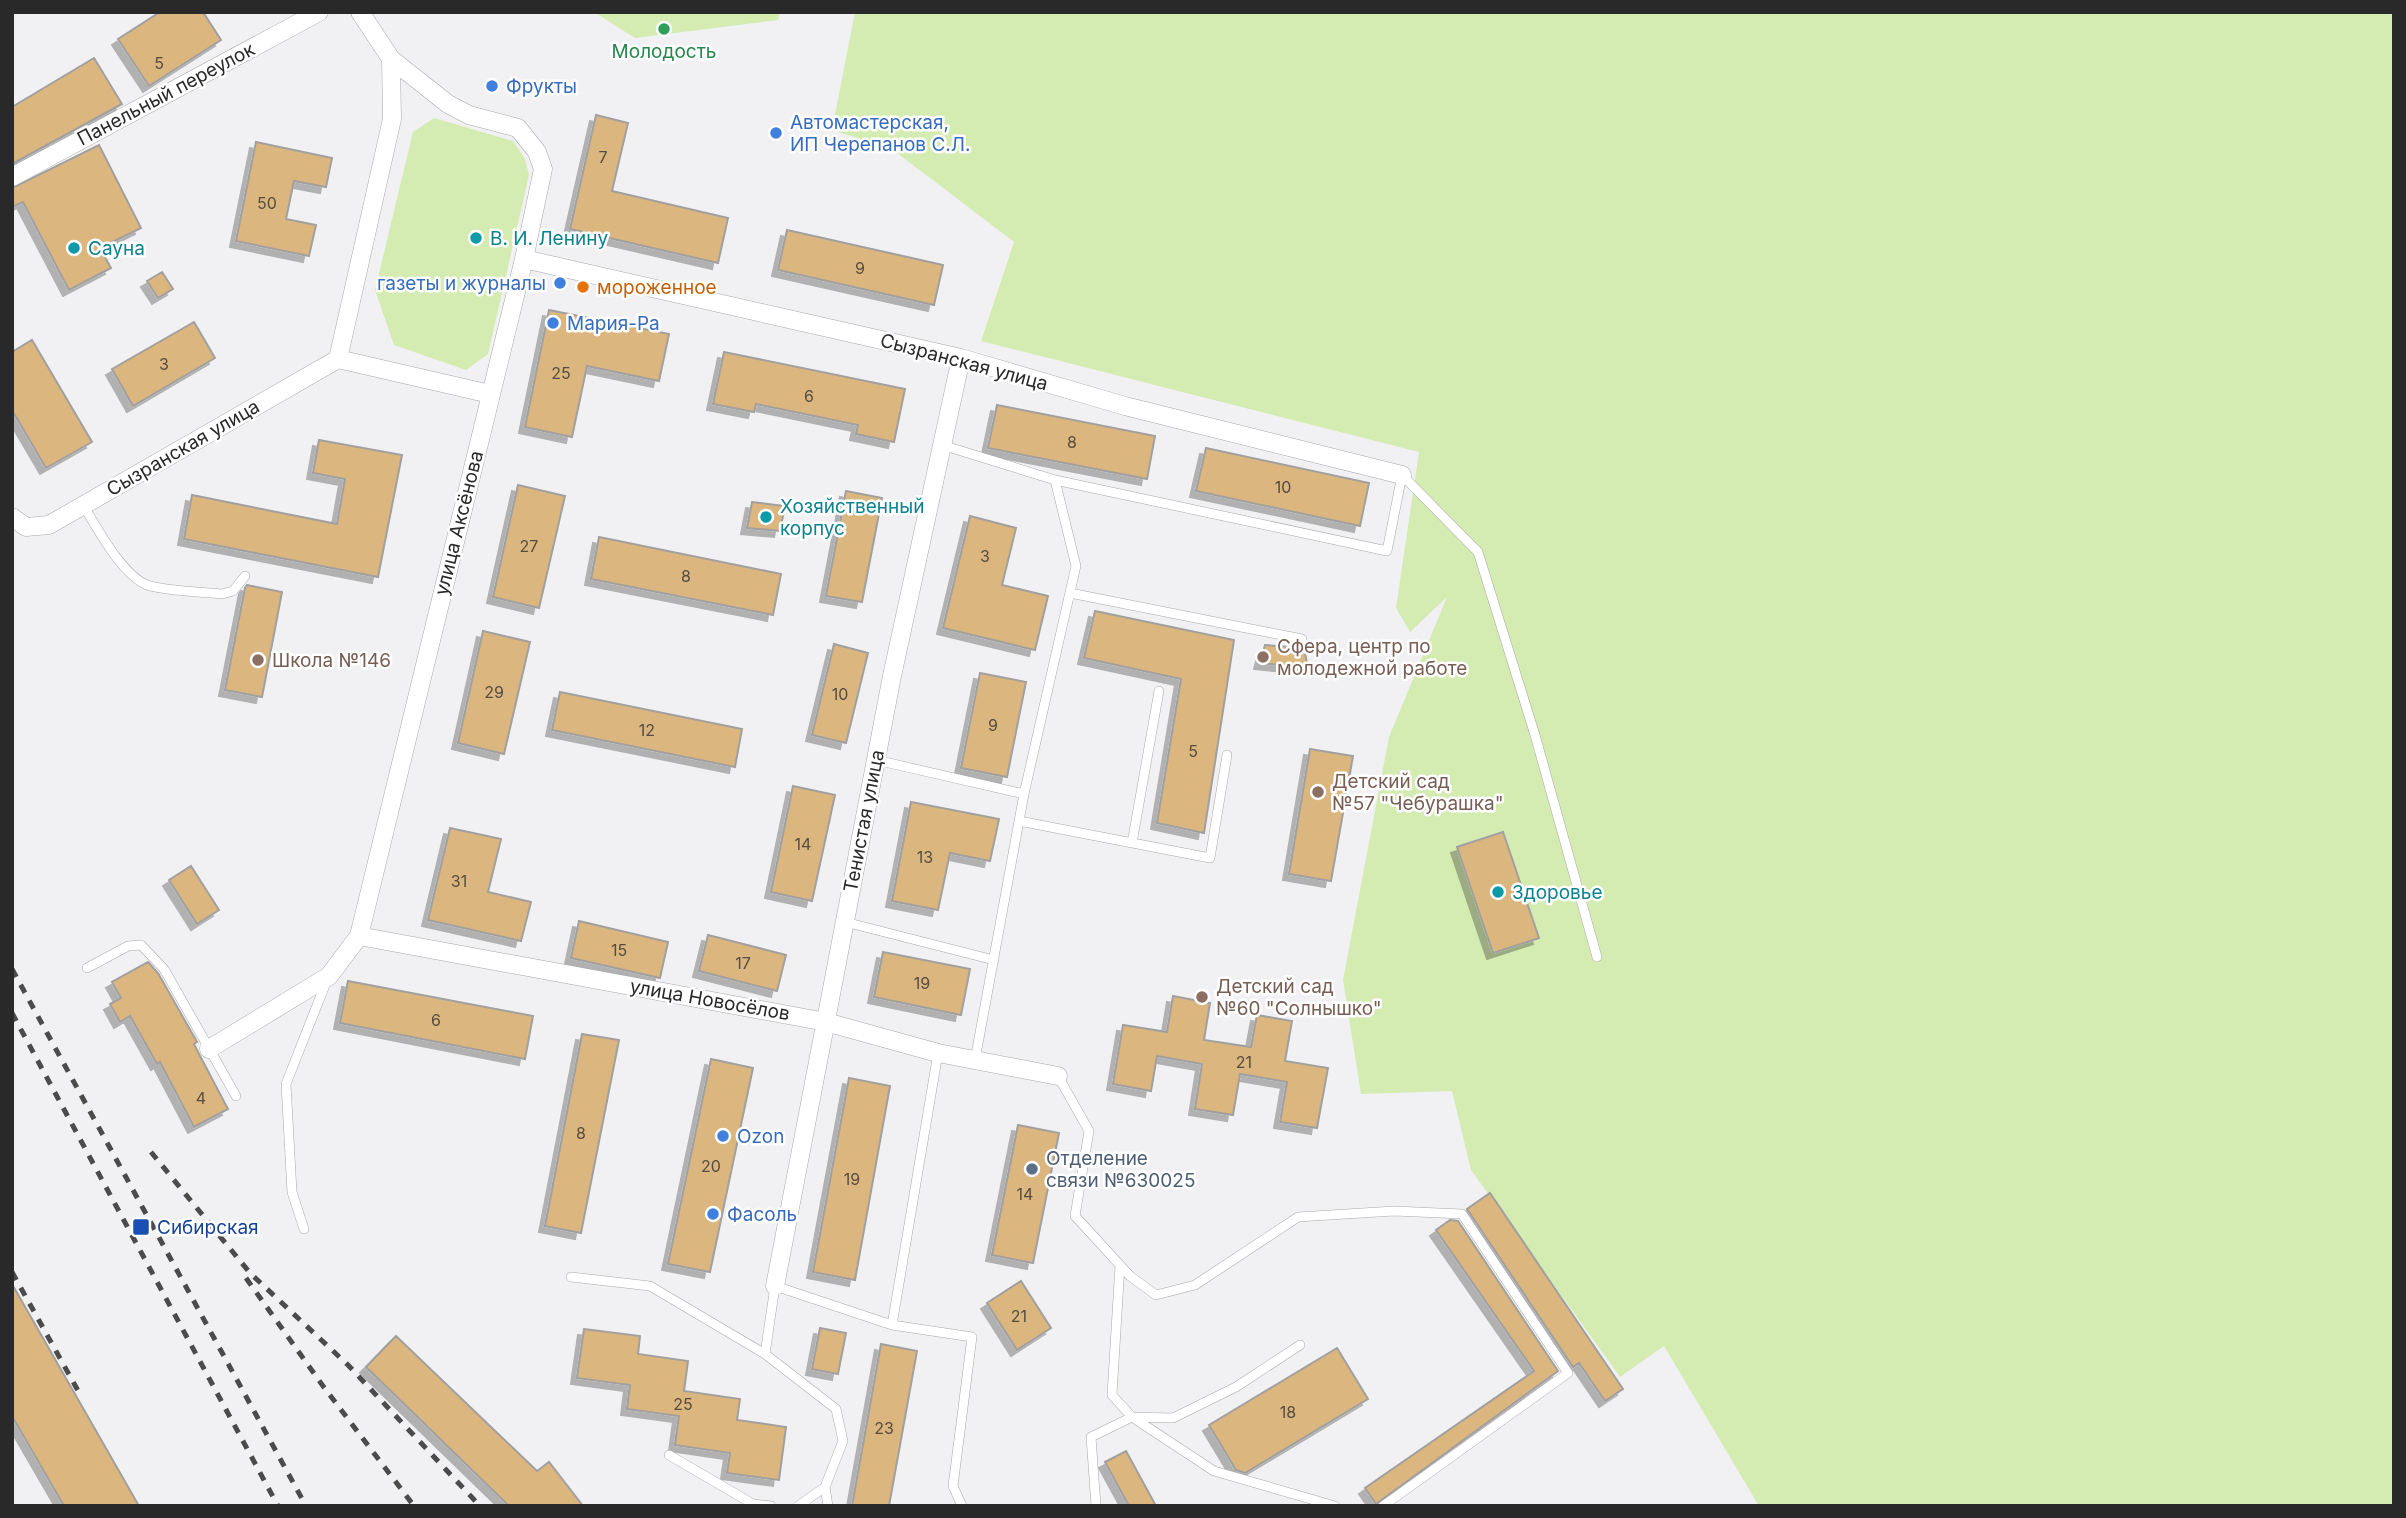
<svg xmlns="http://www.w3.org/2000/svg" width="2406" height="1518" viewBox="0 0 2406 1518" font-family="Inter,sans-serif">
<defs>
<filter id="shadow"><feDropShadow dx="-6" dy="6" stdDeviation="0" flood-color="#0004"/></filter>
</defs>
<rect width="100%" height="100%" fill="#f1f1f3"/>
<!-- green -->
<path fill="#d4ebb1" d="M594,12H780L778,20L635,38Z
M855,12H2394V1506H1759L1664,1346L1620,1377L1471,1170L1452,1091L1361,1094L1343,980L1389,737L1447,597L1410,632L1396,608L1419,452L981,341L1014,242L892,149L832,130Z
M434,118L513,141L525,159L529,175L488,354L466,370L394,345L375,290L413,132Z"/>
<!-- building -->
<path fill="#dbb67f" stroke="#a2a09f" stroke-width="2" filter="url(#shadow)" d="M160,12H203L221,40L149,86L118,39Z
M94,58L122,104L12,164V107Z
M596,115L628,123L612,191L728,218L718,263L570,229Z
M256,142L332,158L326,187L294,181L286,219L316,225L309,256L236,241Z
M99,145L141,228L100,248L111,268L69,290L23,202L12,207V188Z
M787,230L943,265L934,305L778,270Z
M162,272L173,289L158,298L147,281Z
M549,310L669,334L659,381L587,366L572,437L525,427Z
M194,322L215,358L133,406L112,369Z
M32,340L92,442L46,468L12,410V352Z
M724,352L905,389L894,442L856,434L858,425L756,404L754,412L713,404Z
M997,405L1155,436L1147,479L988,448Z
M319,440L402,455L378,577L184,539L192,495L337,524L345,479L313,473Z
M1206,448L1369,483L1360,526L1196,491Z
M518,485L565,496L539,608L493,597Z
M846,491L882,498L862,602L826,596Z
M752,502L785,506L780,531L747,528Z
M970,516L1016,528L1002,585L1048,596L1035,650L943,628Z
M599,537L781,574L773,615L591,579Z
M247,585L282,592L262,697L225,690L245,588Z
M1095,611L1234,640L1204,833L1157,823L1181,679L1084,658Z
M483,631L530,642L504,754L458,743Z
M834,644L868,653L846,743L812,735Z
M1265,645L1304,648L1308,668L1260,663Z
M980,673L1026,682L1007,777L961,768Z
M560,692L742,729L735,767L552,730Z
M1310,749L1353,756L1331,881L1289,874Z
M793,786L835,795L812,901L771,892Z
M911,802L999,819L990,861L950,853L938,910L892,901Z
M450,828L501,839L488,892L531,902L521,941L428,920Z
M1503,832L1539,938L1493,953L1457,847Z
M191,866L219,910L197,924L169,880Z
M579,921L668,942L660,978L571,958Z
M708,935L786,955L777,991L699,971Z
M883,952L970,969L961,1015L874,997Z
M148,962L158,973L197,1042L194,1044L199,1054L228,1109L194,1127L160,1062L157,1064L130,1016L120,1022L110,1004L121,998L112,982Z
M348,981L533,1016L525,1059L340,1023Z
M1173,996L1210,1003L1204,1040L1251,1047L1257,1015L1292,1021L1285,1061L1328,1068L1317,1128L1280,1122L1287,1082L1240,1074L1233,1115L1195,1109L1202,1064L1157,1056L1151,1091L1113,1084L1123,1025L1167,1032Z
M582,1034L619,1040L581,1233L545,1226Z
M711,1059L753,1068L710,1272L668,1264Z
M849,1078L890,1086L855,1280L813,1272Z
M1018,1125L1059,1133L1033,1263L992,1255Z
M1490,1193L1623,1389L1605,1401L1579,1363L1573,1367L1467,1209Z
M1450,1220L1458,1221L1558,1371L1376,1504L1365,1488L1534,1371L1436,1230Z
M1021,1281L1051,1328L1017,1350L987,1303Z
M12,1284L139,1506H64L12,1416Z
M820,1328L846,1333L838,1374L812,1369Z
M584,1329L640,1336L638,1354L688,1361L684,1391L740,1399L737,1420L786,1427L779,1480L727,1473L730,1453L675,1445L679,1416L627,1409L630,1385L577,1378Z
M396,1336L537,1471L549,1462L583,1506H509L366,1367Z
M881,1344L917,1351L889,1506H852Z
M1337,1348L1368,1399L1245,1473L1236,1470L1209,1425Z
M1126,1451L1156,1506H1129L1105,1462Z"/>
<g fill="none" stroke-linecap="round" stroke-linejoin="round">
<!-- service casing -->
<g stroke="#a8a8aa" stroke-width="10">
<path id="service" d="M942,445L1055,480L1076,566L1024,794
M1402,475L1478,552L1535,735L1597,957
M1055,480L1387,551L1402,475
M83,505C97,528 122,575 147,585C165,591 202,592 222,594L233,591L245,576
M1070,593L1302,639
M876,760L1024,794L975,1060
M1019,821L1210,858L1227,755
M1132,843L1159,691
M845,922L994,960
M87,968L128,946L141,945L164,969L236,1096
M1058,1076L1089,1131L1075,1216L1130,1276L1156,1295L1195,1285L1298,1217L1394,1211L1462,1214L1568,1373L1383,1506
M304,1229L292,1192L286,1084L327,980
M1120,1265L1112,1395L1132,1417L1173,1418L1236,1387L1300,1345
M571,1277L650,1286L765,1354L836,1409L843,1441L825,1487L798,1506
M892,1325L938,1053
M765,1354L775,1286L892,1325L972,1337L953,1486L962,1506
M669,1455L753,1504L771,1506
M825,1487L828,1506
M1096,1506L1091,1437L1132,1417L1214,1471L1335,1506"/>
</g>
<!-- minor casing -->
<g stroke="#a8a8aa" stroke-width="19">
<path id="minor" d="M391,59L392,119L338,359L490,394
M12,177L319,12
M524,259L961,358L1125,406L1402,475
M12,517L26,527L49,525L338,359
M359,936L826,1022L938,1053L1058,1076
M209,1049L329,976L359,936L524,259L543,169L537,152L518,128L469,115L448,104L391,59L360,12
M775,1286L892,676L961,358"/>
</g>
<!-- service -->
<use href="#service" stroke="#fff" stroke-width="9"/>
<!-- minor -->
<use href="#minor" stroke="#fff" stroke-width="18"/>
<!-- rail -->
<path stroke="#4b4b4c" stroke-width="5" stroke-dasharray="9 9" stroke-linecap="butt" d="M12,969L306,1506
M12,1013L278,1506
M151,1152L250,1273L348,1365L480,1506
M12,1272L81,1396
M246,1278L323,1386L414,1506"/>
</g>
<!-- markers -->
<circle fill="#2e9e5b" stroke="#fff" stroke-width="2.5" cx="664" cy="29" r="7"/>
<g fill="#3f7fe0" stroke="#fff" stroke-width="2.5">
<circle cx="492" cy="86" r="7"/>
<circle cx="776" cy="133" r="7"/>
<circle cx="560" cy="283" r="7"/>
<circle cx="553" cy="323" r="7"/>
<circle cx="723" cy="1136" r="7"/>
<circle cx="713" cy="1214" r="7"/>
</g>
<g fill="#0f9aa8" stroke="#fff" stroke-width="2.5">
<circle cx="476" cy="238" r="7"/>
<circle cx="74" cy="248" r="7"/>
<circle cx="766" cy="517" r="7"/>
<circle cx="1498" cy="892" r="7"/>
</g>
<circle fill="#e8710a" stroke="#fff" stroke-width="2.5" cx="583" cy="287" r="7"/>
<g fill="#8d6e63" stroke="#fff" stroke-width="2.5">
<circle cx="1263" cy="657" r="7"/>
<circle cx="258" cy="660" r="7"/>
<circle cx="1318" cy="792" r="7"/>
<circle cx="1202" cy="997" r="7"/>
</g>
<circle fill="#5c6f8a" stroke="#fff" stroke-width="2.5" cx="1032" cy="1169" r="7"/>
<rect fill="#1a4fb4" stroke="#fff" stroke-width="2.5" x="132" y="1218" width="18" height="18" rx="3.5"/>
<g text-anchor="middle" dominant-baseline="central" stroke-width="5" stroke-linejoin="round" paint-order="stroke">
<!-- number labels -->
<g font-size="16" fill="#564c3f">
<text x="159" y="63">5</text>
<text x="603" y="157">7</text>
<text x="267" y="203">50</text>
<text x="860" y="268">9</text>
<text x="164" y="364">3</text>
<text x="561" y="373">25</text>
<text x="809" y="396">6</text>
<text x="1072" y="442">8</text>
<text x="1283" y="487">10</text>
<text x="529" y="546">27</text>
<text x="985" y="556">3</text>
<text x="686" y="576">8</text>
<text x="494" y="692">29</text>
<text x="840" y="694">10</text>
<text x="993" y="725">9</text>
<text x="647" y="730">12</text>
<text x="1193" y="751">5</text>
<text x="803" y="844">14</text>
<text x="925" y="857">13</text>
<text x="459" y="881">31</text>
<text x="619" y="950">15</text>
<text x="743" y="963">17</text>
<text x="922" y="983">19</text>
<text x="436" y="1020">6</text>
<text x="1244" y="1062">21</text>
<text x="201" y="1098">4</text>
<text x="581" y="1133">8</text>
<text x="711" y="1166">20</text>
<text x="852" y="1179">19</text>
<text x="1025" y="1194">14</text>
<text x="1019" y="1316">21</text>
<text x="683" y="1404">25</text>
<text x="1288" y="1412">18</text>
<text x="884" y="1428">23</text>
</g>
<!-- leisure labels -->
<g font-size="19" fill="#27864d" stroke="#fff">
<text x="664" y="51">Молодость</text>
</g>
<!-- shop labels -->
<g font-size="19" fill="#366cbe" stroke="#fff" text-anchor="start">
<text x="506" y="86">Фрукты</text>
<text x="790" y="122">Автомастерская,<tspan x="790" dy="22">ИП Черепанов С.Л.</tspan></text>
<text x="546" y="283" text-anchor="end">газеты и журналы</text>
<text x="567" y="323">Мария-Ра</text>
<text x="737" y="1136">Ozon</text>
<text x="727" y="1214">Фасоль</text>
</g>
<!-- street labels -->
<g font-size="19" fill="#29292a" stroke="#fff">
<text transform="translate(166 94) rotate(-28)">Панельный переулок</text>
<text transform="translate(964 362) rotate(15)">Сызранская улица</text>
<text transform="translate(183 448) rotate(-30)">Сызранская улица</text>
<text transform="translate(459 523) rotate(-76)">улица Аксёнова</text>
<text transform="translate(864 821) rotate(-79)">Тенистая улица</text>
<text transform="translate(710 1000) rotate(10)">улица Новосёлов</text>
</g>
<!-- culture labels -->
<g font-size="19" fill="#0d838f" stroke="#fff" text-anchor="start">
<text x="490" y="238">В. И. Ленину</text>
<text x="88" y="248">Сауна</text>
<text x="780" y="506">Хозяйственный<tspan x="780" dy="22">корпус</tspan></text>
<text x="1512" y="892">Здоровье</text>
</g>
<!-- food labels -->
<g font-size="19" fill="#c56008" stroke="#fff" text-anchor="start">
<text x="597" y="287">мороженное</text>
</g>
<!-- education labels -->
<g font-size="19" fill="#785e54" stroke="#fff" text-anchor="start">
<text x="1277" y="646">Сфера, центр по<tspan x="1277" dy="22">молодежной работе</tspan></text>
<text x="272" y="660">Школа №146</text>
<text x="1332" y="781">Детский сад<tspan x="1332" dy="22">№57 "Чебурашка"</tspan></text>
<text x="1216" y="986">Детский сад<tspan x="1216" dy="22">№60 "Солнышко"</tspan></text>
</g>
<!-- service labels -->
<g font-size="19" fill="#4e5e75" stroke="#fff" text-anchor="start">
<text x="1046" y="1158">Отделение<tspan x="1046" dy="22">связи №630025</tspan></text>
</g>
<!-- transit labels -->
<g font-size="19" fill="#164399" stroke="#fff" text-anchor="start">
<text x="157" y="1227">Сибирская</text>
</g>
</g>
<!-- border -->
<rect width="2406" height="1518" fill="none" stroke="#29292a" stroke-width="28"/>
</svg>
